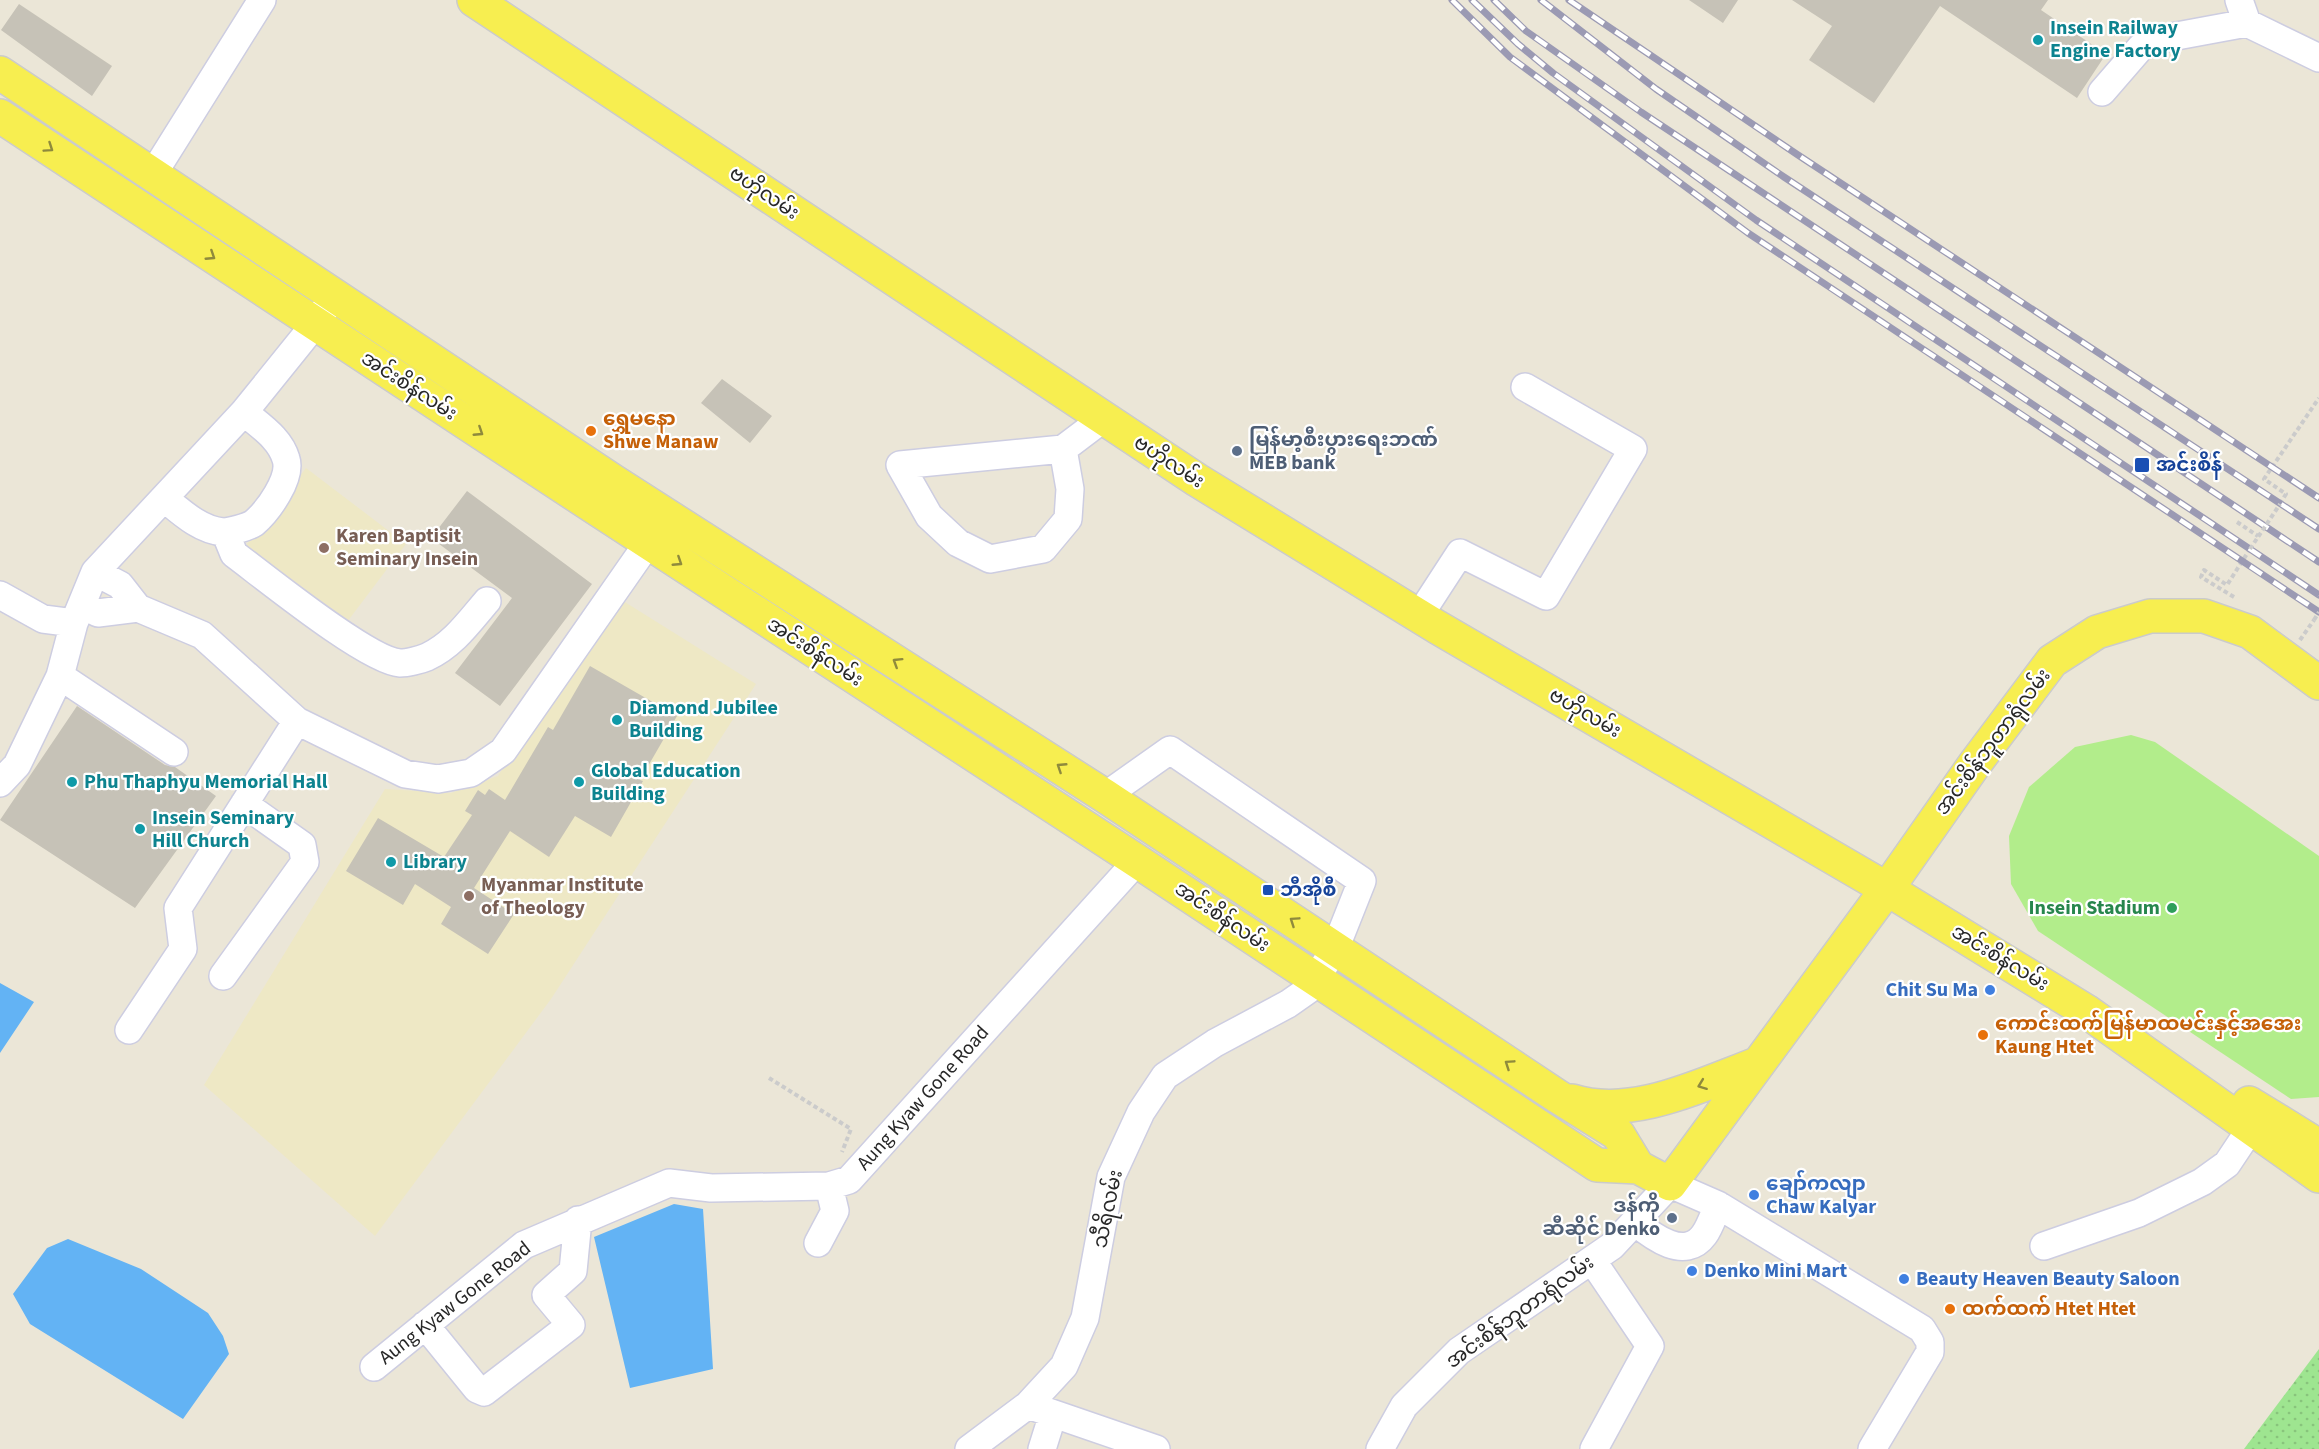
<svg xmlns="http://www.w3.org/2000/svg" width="2319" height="1449" viewBox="0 0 2319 1449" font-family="'Source Sans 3','Noto Sans Myanmar',sans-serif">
<defs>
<pattern id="grass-dots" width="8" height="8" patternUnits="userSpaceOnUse" patternTransform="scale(1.5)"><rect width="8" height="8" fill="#9ee590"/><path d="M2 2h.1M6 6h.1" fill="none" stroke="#88c47c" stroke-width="1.8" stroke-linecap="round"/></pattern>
</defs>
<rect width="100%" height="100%" fill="#ebe6d7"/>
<!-- education -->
<path fill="#eee8c5" d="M306,468L406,544L344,626L241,552Z
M612,594L756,684L551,999L375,1236L204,1085L385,789L451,793L498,776Z"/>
<!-- grass -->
<path fill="url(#grass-dots)" d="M2319,1349V1449H2244Z"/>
<!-- pitch -->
<path fill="#b2ed8b" d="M2131,735L2155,742L2319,856V1097L2291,1099L2038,931L2011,884L2009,836L2029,787L2075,747Z"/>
<!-- water -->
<path fill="#63b3f4" d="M0,983L34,1002L0,1053Z
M674,1204L703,1209L713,1369L630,1388L594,1237Z
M68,1239L141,1269L208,1313L223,1336L229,1354L183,1419L30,1324L13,1294L47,1248Z"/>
<!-- building -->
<path fill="#c6c2b7" d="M1689,0H1738L1723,23Z
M1792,0H2048L2041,10L2106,54L2077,98L1940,6L1874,103L1809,60L1832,26Z
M19,4L112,66L92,96L1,30Z
M722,379L772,416L750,443L701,403Z
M467,491L592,584L500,706L455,673L512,598L431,538Z
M590,666L677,716L640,780L643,781L611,837L575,816L549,857L510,831L474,888L514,914L488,954L441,924L451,907L415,884L403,905L346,871L378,818L444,857L472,815L465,811L478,790L485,795L489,789L505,800L548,727L553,730Z
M77,706L165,765L175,767L216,796L135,908L0,820Z"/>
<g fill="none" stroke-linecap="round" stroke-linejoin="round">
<!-- minor casing -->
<g stroke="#cdcde1" stroke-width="30">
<path id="minor" d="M2239,0L2247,23
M2102,92L2141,47L2155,40L2247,23L2319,58
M153,174L262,0
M1063,449L1070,489L1068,519L1043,549L990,559L958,543L929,516L900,465L1063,449L1104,418
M164,498C181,512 200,530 223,532C230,532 248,527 254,523C268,511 292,478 286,459C280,438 260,426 244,412
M225,532L234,554C265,577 368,661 400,663C407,663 420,660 427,657C453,645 469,622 487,601
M95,572L120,585L138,608
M0,595L43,619L74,623
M82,605L98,613L138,608L202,635L297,721L405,774L438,779L471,773L503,751L648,543
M1419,616L1460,553L1546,596L1633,449L1525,387
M60,676L174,752
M0,783L17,765L60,676L74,623L95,572L244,412L315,324L335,294
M223,976L305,862L302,845L244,804
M129,1030L183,949L178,908L297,721
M1635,1222C1653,1237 1685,1261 1704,1235C1710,1227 1714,1214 1718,1205
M818,1243L835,1211L829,1186
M2044,1246L2139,1213L2202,1182L2227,1164L2251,1128
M1592,1260L1650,1346L1594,1449
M425,1325L477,1389L484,1392L571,1325L546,1295L573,1271L578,1220
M374,1367L524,1245L669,1183L711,1188L829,1186L849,1180L1137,861
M1028,1405L1156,1449
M969,1449L1028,1405L1064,1366L1085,1318L1111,1177L1141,1112L1165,1076L1215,1043L1288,1004L1308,990L1335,949L1362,881L1170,750L1105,796
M1042,1449L1053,1414
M1380,1449L1404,1406L1459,1351L1612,1246L1670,1184L1718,1205L1922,1329L1930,1342V1352L1872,1449"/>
</g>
<!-- major casing -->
<g stroke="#cbcbcb" stroke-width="36">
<path id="major" d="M474,0L1197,480L1437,627L1887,889L2086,1011L2319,1176
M0,73L613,481L1105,796L1557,1096L1618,1134L1638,1167
M0,116L594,507L1137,861L1597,1165L1638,1167L1670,1184L1887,889L1974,765L2052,661L2097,632L2150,616H2204L2250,632L2319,683
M1572,1101C1632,1120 1701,1085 1757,1064
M2249,1103L2319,1146"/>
</g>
<!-- path -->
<path stroke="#cbcbcb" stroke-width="4" stroke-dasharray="4.5 3" stroke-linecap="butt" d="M2280,504L2286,494L2264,479L2319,398
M2237,522L2258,536
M2234,597L2201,577L2204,570L2227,585L2250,549
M2300,640L2314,620
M769,1078L851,1129L842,1152"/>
<!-- minor -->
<use href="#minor" stroke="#fff" stroke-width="27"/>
<!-- major -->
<use href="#major" stroke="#f7ee50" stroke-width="33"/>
<!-- rail casing -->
<g stroke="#9b9ab3" stroke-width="7">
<path id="rail" d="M1452,0L1510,57L1748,233L2319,612
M1472,0L1518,44L1553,73L1756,220L2319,595
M1494,0L1526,31L1641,112L2319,562
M1541,0L1656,89L1784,177L2319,529
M1569,0L1798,155L2319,498"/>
</g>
<!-- rail -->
<use href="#rail" stroke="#fff" stroke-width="4.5" stroke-dasharray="14" stroke-linecap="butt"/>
<!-- path-bridge -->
<path stroke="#cbcbcb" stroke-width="4" stroke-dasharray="4.5 3" stroke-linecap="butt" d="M2250,549L2280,504
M2314,620L2319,612"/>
</g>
<!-- one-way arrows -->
<defs><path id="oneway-chevron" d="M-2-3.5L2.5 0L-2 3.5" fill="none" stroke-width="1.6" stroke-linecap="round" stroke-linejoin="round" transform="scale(1.5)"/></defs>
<g stroke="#8f8a3c">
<use href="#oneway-chevron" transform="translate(49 148) rotate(34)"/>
<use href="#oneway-chevron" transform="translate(211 256) rotate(33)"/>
<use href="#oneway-chevron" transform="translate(479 432) rotate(33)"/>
<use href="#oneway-chevron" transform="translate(678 562) rotate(33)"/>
<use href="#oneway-chevron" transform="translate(897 662) rotate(-148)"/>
<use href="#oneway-chevron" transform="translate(1061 767) rotate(-147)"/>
<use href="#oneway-chevron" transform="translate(1294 921) rotate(-146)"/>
<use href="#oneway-chevron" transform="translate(1509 1064) rotate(-146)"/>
<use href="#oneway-chevron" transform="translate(1702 1085) rotate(159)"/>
</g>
<!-- markers -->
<g fill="#0f9aa8" stroke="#fff" stroke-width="2">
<circle cx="2038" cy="40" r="6"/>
<circle cx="617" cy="720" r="6"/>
<circle cx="72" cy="782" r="6"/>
<circle cx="579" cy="782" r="6"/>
<circle cx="140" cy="829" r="6"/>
<circle cx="391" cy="862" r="6"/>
</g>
<g fill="#e8710a" stroke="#fff" stroke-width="2">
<circle cx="591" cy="431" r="6"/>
<circle cx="1983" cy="1035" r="6"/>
<circle cx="1950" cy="1309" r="6"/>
</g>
<g fill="#5c6f8a" stroke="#fff" stroke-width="2">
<circle cx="1237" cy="451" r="6"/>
<circle cx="1672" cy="1218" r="6"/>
</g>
<g fill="#1a4fb4" stroke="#fff" stroke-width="2">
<rect x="2134" y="457" width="16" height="16" rx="3"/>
<rect x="1262" y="884" width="12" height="12" rx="3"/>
</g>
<g fill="#8d6e63" stroke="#fff" stroke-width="2">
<circle cx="324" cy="548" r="6"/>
<circle cx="469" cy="896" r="6"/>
</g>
<circle fill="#2e9e5b" stroke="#fff" stroke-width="2" cx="2172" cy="908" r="6"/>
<g fill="#3f7fe0" stroke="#fff" stroke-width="2">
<circle cx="1990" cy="990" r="6"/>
<circle cx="1754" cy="1195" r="6"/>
<circle cx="1692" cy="1271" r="6"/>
<circle cx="1904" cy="1279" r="6"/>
</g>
<g text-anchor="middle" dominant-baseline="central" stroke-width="4.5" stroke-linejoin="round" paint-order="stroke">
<!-- culture labels -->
<g font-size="20" font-weight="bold" fill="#0d838f" stroke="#fff" text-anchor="start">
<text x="2050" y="28">Insein Railway<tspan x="2050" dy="23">Engine Factory</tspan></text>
<text x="629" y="708">Diamond Jubilee<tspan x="629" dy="23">Building</tspan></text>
<text x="591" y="771">Global Education<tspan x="591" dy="23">Building</tspan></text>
<text x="84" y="782">Phu Thaphyu Memorial Hall</text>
<text x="152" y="818">Insein Seminary<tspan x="152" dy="23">Hill Church</tspan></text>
<text x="403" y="862">Library</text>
</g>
<!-- street labels -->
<g font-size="20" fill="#272727" stroke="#fff">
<text transform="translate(764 193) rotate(34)">ဗဟိုလမ်း</text>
<text transform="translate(409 386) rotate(33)">အင်းစိန်လမ်း</text>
<text transform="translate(1169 462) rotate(33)">ဗဟိုလမ်း</text>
<text transform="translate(815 652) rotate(33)">အင်းစိန်လမ်း</text>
<text transform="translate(1585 713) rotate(30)">ဗဟိုလမ်း</text>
<text transform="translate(1993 742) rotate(-53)">အင်းစိန်ဘူတာရုံလမ်း</text>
<text transform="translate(1222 917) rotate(34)">အင်းစိန်လမ်း</text>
<text transform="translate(2000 958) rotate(31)">အင်းစိန်လမ်း</text>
<text transform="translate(923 1098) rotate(-48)">Aung Kyaw Gone Road</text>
<text transform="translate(1108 1209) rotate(-78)">သီရိလမ်း</text>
<text transform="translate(455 1303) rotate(-38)">Aung Kyaw Gone Road</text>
<text transform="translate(1520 1312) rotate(-36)">အင်းစိန်ဘူတာရုံလမ်း</text>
</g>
<!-- food labels -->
<g font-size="20" font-weight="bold" fill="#c56008" stroke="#fff" text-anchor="start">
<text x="603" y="419">ရွှေမနော<tspan x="603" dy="23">Shwe Manaw</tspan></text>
<text x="1995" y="1024">ကောင်းထက်မြန်မာထမင်းနှင့်အအေး<tspan x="1995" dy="23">Kaung Htet</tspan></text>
<text x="1962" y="1309">ထက်ထက် Htet Htet</text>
</g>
<!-- service labels -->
<g font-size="20" font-weight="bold" fill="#4e5e75" stroke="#fff" text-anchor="start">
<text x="1249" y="440">မြန်မာ့စီးပွားရေးဘဏ်<tspan x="1249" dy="23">MEB bank</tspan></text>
<text x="1660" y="1206" text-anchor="end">ဒန်ကို<tspan x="1660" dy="23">ဆီဆိုင် Denko</tspan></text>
</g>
<!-- transit labels -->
<g font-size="20" font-weight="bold" fill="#164399" stroke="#fff" text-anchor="start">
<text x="2156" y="465">အင်းစိန်</text>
<text x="1280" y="890">ဘီအိုစီ</text>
</g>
<!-- education labels -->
<g font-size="20" font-weight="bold" fill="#785e54" stroke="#fff" text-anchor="start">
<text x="336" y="536">Karen Baptisit<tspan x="336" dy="23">Seminary Insein</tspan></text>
<text x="481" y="885">Myanmar Institute<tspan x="481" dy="23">of Theology</tspan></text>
</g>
<!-- leisure labels -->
<g font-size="20" font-weight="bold" fill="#27864d" stroke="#fff" text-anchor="end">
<text x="2160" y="908">Insein Stadium</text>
</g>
<!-- shop labels -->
<g font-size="20" font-weight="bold" fill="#366cbe" stroke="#fff" text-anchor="start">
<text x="1978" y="990" text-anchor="end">Chit Su Ma</text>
<text x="1766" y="1184">ချော်ကလျာ<tspan x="1766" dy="23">Chaw Kalyar</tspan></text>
<text x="1704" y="1271">Denko Mini Mart</text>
<text x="1916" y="1279">Beauty Heaven Beauty Saloon</text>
</g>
</g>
</svg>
